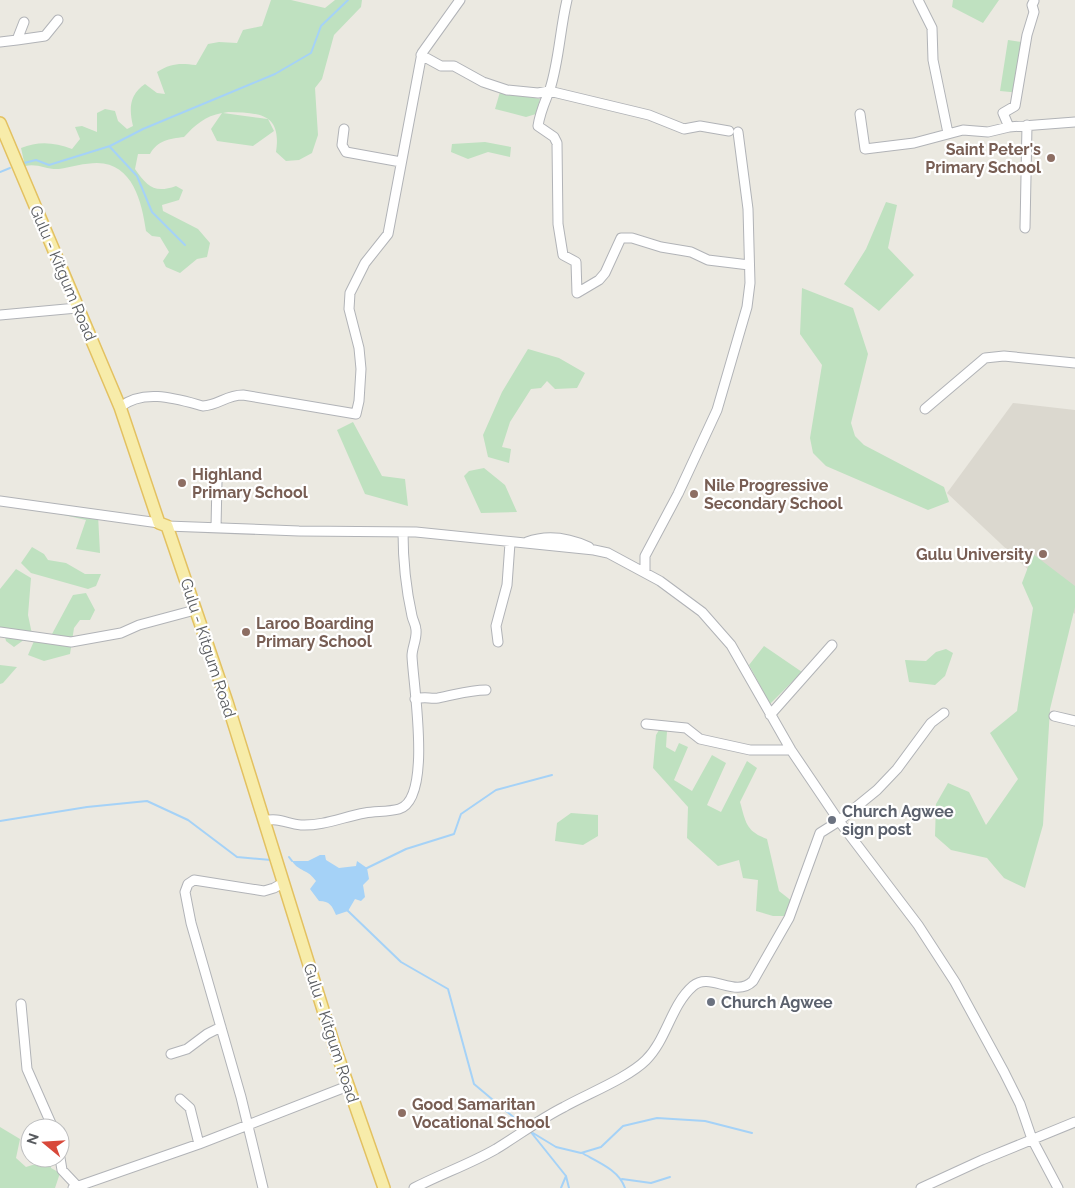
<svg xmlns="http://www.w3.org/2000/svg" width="1075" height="1188" viewBox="0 0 1075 1188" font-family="Raleway,sans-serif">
<rect width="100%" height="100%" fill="#ebe9e1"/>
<!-- education -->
<path fill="#dbd8cf" d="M1013,403L1075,410V614L947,493Z"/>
<!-- green -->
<path fill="#bfe1c0" d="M271,0H291L325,8L335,0H362L361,7L334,35L322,79L315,88L318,135L312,153L299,160L286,161L276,152C282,113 259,113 228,112L223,113L268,119L274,131L253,146L217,141L211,129L222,113C205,116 195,125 184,137C169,139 158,140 150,154H138L135,169C147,186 154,194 176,186L183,190L179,200L162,205L163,211L198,229L210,243L207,257L197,259L180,273L166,267L163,261L169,252L160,237L152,236L146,231C142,203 133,163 97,163C85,163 71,167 59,169C47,170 38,163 25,166L21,148C38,141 54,142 72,149L80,139L75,127L82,126L97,132V113L105,109L115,111L118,121L127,129L133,126C129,109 129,95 145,84L157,93L165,94L157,72C171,63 180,63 196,65L208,44L219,42L237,43L243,30L262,26Z
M953,0H999L983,23L952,7Z
M1008,40L1029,43L1020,93L1000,91Z
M500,92L540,99L536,114L526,117L495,109Z
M485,142L511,147L510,157L488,152L468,159L451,152L452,144Z
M886,202L897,205L888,248L914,275L879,311L844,284L866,249Z
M802,288L853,308L868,354L851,423L855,436L864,445L944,487L949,502L928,510L826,466L813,453L810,438L822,365L800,334Z
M528,349L559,358L585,373L577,388L555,389L547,381L541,388L531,389L510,422L502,447L511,449L509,463L488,457L483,435L502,392Z
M353,422L382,476L405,479L408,506L365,494L337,430Z
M484,468L505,485L517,512L481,513L464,476L469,471Z
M55,513L98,515L100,553L76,549L86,520Z
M32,547L44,554L48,560L66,563L85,574H101L96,586L88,589L31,573L21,563Z
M1033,554L1075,586V607L1050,709L1043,825L1025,888L1004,878L987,858L951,850L935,836L936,804L948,783L969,792L986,825L1018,779L990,733L1017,711L1033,608L1022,583Z
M16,569L31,578L28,615L32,634L14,647L6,641L3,628L0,627V589Z
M86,593L95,610L90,620H80L74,628L70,654L44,661L28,655L34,641H44L52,634L73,595Z
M764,646L802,672L770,704L749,665Z
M946,649L953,653L945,676L935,685L909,682L905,660L926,661L936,652Z
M0,665L17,667L3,683L0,684Z
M662,725L667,731L666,747L675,752L679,743L688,747L674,780L692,791L712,755L726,763L707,805L721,812L747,761L757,768L740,802C746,823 746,831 767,839L779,891L793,902L790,916H773L756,911L758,880L743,878L739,860L718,866L687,838L688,807L653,768L656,735Z
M571,813L598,815V836L583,845L555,841L557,823Z
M0,1127L20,1139L16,1158L26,1167L52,1159L51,1168L60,1173L55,1188H0Z"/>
<!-- water -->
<path fill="#a5d2f7" d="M320,855H325L326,860L339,868L356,866L357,861L367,868L369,879L363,885L365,897L361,901L355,899L348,911L336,915C332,906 330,901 319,901L310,889L316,881C308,869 299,872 292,861H308Z"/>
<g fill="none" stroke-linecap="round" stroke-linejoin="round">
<!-- stream -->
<path stroke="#a5d2f7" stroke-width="2" d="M110,147L137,176L152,212L185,245
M24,163L36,160L49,165L110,146L143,129L275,74L311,53L321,26L348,0
M0,172L10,168
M0,821L87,807L147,801L188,820L237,857L271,860
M289,857L292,861
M365,869L406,849L454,834L461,814L496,790L552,775
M347,910L401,962L448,989L474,1084L524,1126
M530,1131L566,1176L569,1188
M533,1133L556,1147L581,1153L601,1147L623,1126L657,1118L705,1121L752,1133
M582,1153C598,1162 619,1170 625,1188
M622,1179L651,1183L670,1177
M561,1188L566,1176"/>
<!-- minor casing -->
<g stroke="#b1b3b7" stroke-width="11">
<path id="minor" d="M567,0C560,29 559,61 550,89C545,102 540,112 538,126L554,137L557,143L558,224L563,255L576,262L577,293L599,280L605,273L621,238H632L661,247L691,252L708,260L749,265
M918,0L932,28L933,60L948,133
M17,40L45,36L58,20
M0,42L17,40L24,22
M421,55L441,66H454L483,82L507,90L538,93L549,91L649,115L684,129L700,126L729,131
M860,114L865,149L914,143L963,130L988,132L1009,127L1075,122
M1009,127L1003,113L1015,106L1027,35L1034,12L1032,5L1034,1
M344,129L342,145L346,152L401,162
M1025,228L1027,125
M0,315L77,308
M120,407C144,388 177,399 203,406C219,405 226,395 243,395L356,414L359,401L361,369L359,348L349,309L350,293L365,263L388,234L422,53L460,0
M925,409L985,358L1004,356L1075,363
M0,501L159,523
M167,526L299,531L416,532L594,550L608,553L660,581L702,612L731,645L791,750L839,821L918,925L955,982L1004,1072L1020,1104L1032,1139L1058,1188
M216,528L217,481
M527,542C548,534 569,538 589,547
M645,572V556L678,494L717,410L747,307L750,283L748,209L738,132
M0,632L71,642L121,633L139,625L195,610
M498,642L496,626L507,585L510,543
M415,699C426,696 429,699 438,698C455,695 469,690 486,690
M770,715L832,645
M1054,716L1075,721
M646,724L686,728L700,739L750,750H791
M264,821C279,817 287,824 301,825C323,826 343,817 365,813C375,811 388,812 399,809C433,799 413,684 412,656C412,648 417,639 416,630C416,625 413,621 412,616C406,589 403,560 403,532
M21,1004L27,1069L53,1128
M171,1054L187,1049L207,1034L221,1027
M180,1099L190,1108L199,1144
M60,1158L62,1170L79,1188
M73,1188L199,1144L348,1086
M263,1188L241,1097L191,923L185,892L188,884L194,880L264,891L274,888L283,883
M414,1188C441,1174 470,1164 496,1149C519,1135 540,1119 564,1107C587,1094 628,1078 646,1060C667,1039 671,1005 693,986C710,971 735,999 753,981L789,918L820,833L839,821L877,790L897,769L931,723L944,713
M921,1188L982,1160L1075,1122"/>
</g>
<!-- major casing -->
<g stroke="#e3c161" stroke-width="14">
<path id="major" d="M0,123L120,407L159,523L167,526L227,702L334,1045L384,1188"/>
</g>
<!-- minor -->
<use href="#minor" stroke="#fff" stroke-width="9"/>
<!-- major -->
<use href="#major" stroke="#f7ecaa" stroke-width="11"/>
</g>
<!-- markers -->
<g fill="#8d6e63" stroke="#fff" stroke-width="2">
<circle cx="1051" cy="158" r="5"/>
<circle cx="182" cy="483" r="5"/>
<circle cx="694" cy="494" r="5"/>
<circle cx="1043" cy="554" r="5"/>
<circle cx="246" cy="632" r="5"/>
<circle cx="402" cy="1113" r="5"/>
</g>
<g fill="#6b7280" stroke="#fff" stroke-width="2">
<circle cx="832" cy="820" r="5"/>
<circle cx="711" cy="1002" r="5"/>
</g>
<g text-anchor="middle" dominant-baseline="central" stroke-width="4.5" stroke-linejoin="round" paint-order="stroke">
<!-- education labels -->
<g font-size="16" font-weight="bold" fill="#785e54" stroke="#fff" text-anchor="start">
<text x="1041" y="149" text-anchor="end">Saint Peter's<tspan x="1041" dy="18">Primary School</tspan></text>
<text x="192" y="474">Highland<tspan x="192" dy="18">Primary School</tspan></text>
<text x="704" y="485">Nile Progressive<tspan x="704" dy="18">Secondary School</tspan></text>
<text x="1033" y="554" text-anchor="end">Gulu University</text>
<text x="256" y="623">Laroo Boarding<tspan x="256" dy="18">Primary School</tspan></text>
<text x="412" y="1104">Good Samaritan<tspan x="412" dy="18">Vocational School</tspan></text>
</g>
<!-- street labels -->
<g font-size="16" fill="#595c60" stroke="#fff">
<text transform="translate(63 273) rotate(67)">Gulu - Kitgum Road</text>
<text transform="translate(208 648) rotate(72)">Gulu - Kitgum Road</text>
<text transform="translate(331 1033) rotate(72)">Gulu - Kitgum Road</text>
</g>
<!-- worship labels -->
<g font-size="16" font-weight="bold" fill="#5b616d" stroke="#fff" text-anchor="start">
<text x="842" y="811">Church Agwee<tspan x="842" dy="18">sign post</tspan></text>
<text x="721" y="1002">Church Agwee</text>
</g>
</g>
<!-- north arrow -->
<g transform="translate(45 1143) rotate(288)"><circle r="24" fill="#ffffff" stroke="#bdbebf"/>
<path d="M0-4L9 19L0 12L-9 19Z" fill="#d8483a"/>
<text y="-8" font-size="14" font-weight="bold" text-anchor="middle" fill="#595c60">N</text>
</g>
</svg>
